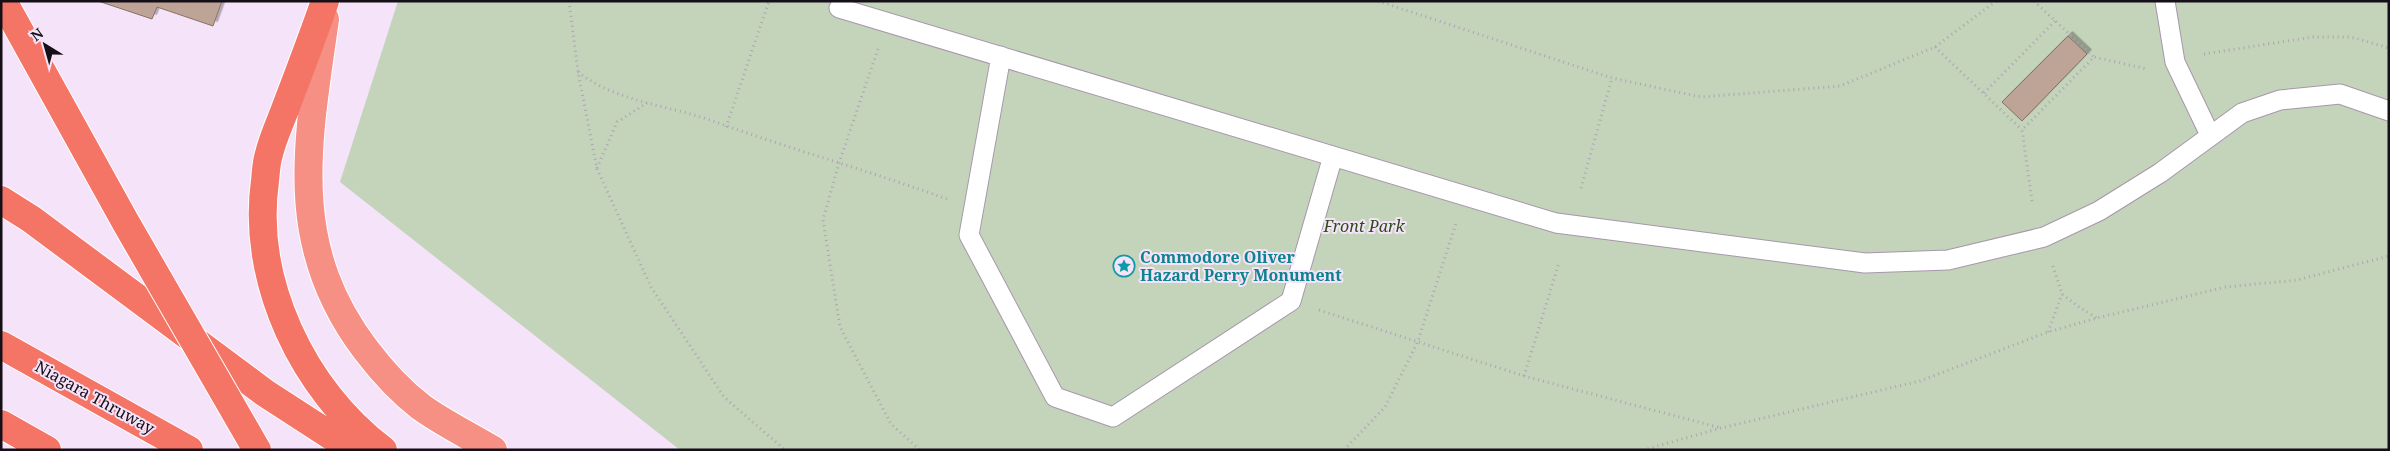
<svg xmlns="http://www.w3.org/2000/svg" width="2390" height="451" viewBox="0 0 2390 451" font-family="'Noto Serif',serif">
<defs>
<filter id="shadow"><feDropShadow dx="4.5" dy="-4.5" stdDeviation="0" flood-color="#0004"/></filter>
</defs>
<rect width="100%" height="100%" fill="#f4e3f9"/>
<!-- green -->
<path fill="#c3d4ba" d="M398,1H2389V450H680L340,182Z"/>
<!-- building -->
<path fill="#bda496" stroke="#887164" filter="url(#shadow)" d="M98,1H222L213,26L157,7L152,19Z
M2068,36L2087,54L2022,121L2002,102Z"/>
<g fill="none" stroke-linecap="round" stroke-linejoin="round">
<!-- service casing -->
<g stroke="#a797ac" stroke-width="21">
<path id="service" d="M2165,1L2175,62L2210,135
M839,8L1556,223L1865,263L1948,260L2044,237L2099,211L2160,173L2242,113L2280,100L2340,94L2389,111
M1001,56L969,235L1055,397L1113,417L1291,301L1333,156"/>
</g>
<!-- trunk casing -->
<g stroke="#fff" stroke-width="30">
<path id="trunk" d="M325,19C308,141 285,244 366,350C382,371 400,391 421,407C443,423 470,436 493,450"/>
</g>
<!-- motorway casing -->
<g stroke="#fff" stroke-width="30">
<path id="motorway" d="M325,1C313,36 300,70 287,104C281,121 273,137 269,154C266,163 266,172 265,181C251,281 303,390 383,450
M1,200L31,219L265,393L353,450
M1,345L189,450
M1,424L47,450"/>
</g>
<!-- path -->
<path stroke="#b0a2b4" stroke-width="3" stroke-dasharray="1 4" stroke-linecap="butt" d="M569,1L578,72L597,169L651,287L724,397L785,450
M1378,1L1612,78L1701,97L1840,86L1935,47L1996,1
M2034,1L2094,57
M1935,47L2022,130
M878,49L839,163L823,220L840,327L891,424L920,450
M2204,54L2313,37H2351L2389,48
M578,72C617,102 667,105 713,121C790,149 870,171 947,199
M1984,93L2055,21
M726,127L769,1
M597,168L617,122L647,103
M1581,188L1612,78
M2032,201L2022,130L2094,57L2147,69
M2053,266L2062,294L2079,307L2097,318
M1319,310L1524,376L1721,428
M2048,332L2062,294
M1524,376L1559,263
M1344,450L1385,407L1418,341L1456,223
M1643,450L1721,428L1920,381L2048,332L2097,318L2226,287L2297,280L2389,256"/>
<!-- service -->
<use href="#service" stroke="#fff" stroke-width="19"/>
<!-- trunk -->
<use href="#trunk" stroke="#f69084" stroke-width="28"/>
<!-- motorway -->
<use href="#motorway" stroke="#f47465" stroke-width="28"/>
<!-- motorway-bridge casing -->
<g stroke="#fff" stroke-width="30" stroke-linecap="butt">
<path id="motorway-bridge" d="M3,1L126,223L257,450"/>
</g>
<!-- motorway-bridge -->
<use href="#motorway-bridge" stroke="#f47465" stroke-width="28"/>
</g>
<!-- icons -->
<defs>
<g id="sight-ring" transform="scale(1.125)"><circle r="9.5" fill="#f4e3f9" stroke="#0f9aa8" stroke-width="1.5"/><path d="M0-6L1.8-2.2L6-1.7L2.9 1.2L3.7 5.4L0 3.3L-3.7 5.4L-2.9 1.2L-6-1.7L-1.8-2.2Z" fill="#0f9aa8"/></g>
</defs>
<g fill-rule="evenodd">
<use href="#sight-ring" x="1124" y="266"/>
</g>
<g text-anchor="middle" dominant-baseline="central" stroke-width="4" stroke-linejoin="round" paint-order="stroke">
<!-- park labels -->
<g font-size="16" font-style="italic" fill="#2c4d18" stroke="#f4e3f9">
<text x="1364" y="226">Front Park</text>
</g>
<!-- culture labels -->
<g font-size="16" font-weight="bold" fill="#0d838f" stroke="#f4e3f9" text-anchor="start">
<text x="1140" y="257">Commodore Oliver<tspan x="1140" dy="18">Hazard Perry Monument</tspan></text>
</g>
<!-- street labels -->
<g font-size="16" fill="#150f17" stroke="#f4e3f9">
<text transform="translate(95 397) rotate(29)">Niagara Thruway</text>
</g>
</g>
<!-- border -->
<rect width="2390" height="451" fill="none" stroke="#150f17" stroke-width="5"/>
<!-- north arrow -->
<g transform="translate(45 45) rotate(323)" stroke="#f4e3f9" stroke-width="4" paint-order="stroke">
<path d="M0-4L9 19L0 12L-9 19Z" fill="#150f17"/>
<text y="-8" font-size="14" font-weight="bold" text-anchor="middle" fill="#150f17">N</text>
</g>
</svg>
